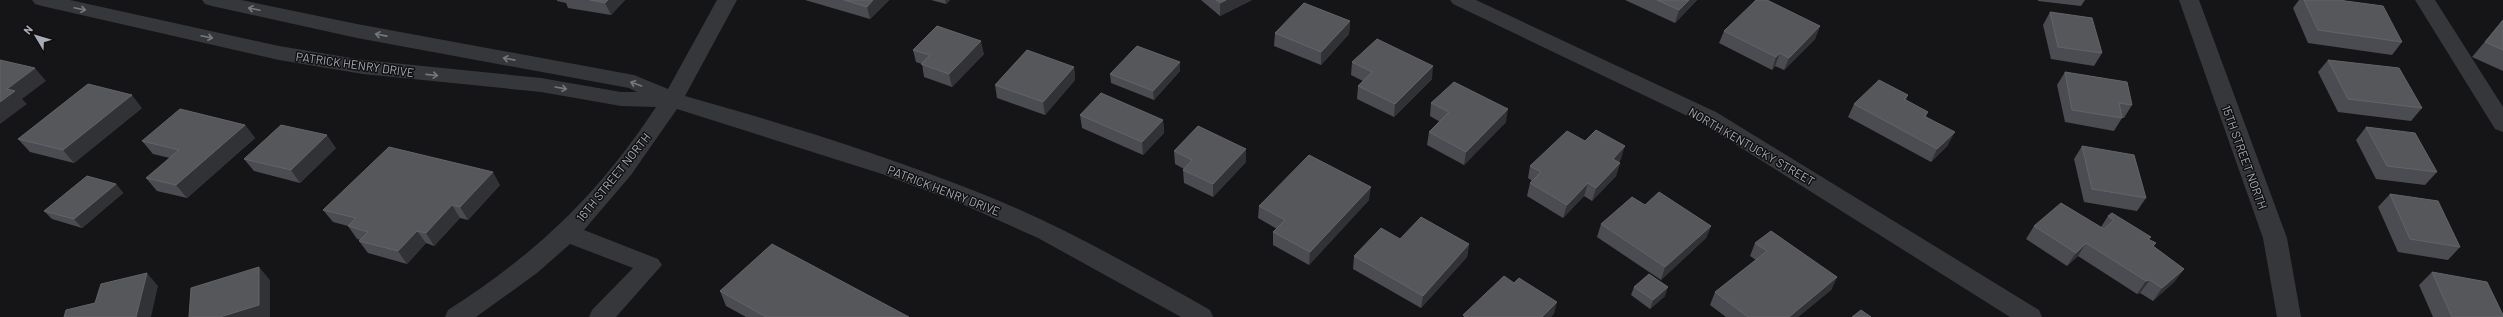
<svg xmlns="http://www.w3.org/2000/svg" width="2503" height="317" viewBox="0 0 2503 317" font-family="Barlow,sans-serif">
<rect width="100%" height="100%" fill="#151517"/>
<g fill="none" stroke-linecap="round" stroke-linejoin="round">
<!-- minor -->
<path fill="#36373b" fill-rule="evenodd" d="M32,0H70L279,46L363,60L541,78L621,92H637L629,88L357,38L212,6L205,4L202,0H241L357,24L634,75L668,89L717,0H737L685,96C782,123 881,154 975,191C1057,223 1134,267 1210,310L1213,317H1181L1038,238L960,203L882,174L677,109L631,175L584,230L658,259L662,265L616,317H589L592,310L633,268L570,244L537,273L476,317H445L448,310C538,252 597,196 656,107L621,106L541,92L363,74L279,60L42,6L35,4Z
M1450,0H1476L1716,112L2039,310L2042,317H2010L1700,122L1453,4Z
M2179,0H2199L2287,238L2301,317H2277L2263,238Z
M2415,0H2435L2503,107V132L2495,129Z"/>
</g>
<!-- wall -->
<path fill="#4b4c51" d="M557,0H625L611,15L568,8L566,3L557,1Z
M805,0H889L870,19Z
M931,0H950L946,4Z
M1201,0H1252L1220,16Z
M1625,0H1697L1675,23Z
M2038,0H2085L2081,6L2038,1Z
M2299,0H2338L2402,42L2392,55L2308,43L2293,8Z
M2050,12L2102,53L2094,66L2051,59L2043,25Z
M2503,20V71L2472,57Z
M1350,21L1349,34L1321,65L1274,46L1275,33Z
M1820,26L1815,39L1784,70L1775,66L1772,70L1719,43L1724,31Z
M913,50L984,54L952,87L924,77L922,64L916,62Z
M2328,60L2422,108L2411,121L2338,112L2318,72Z
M1180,62V71L1154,100L1111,83L1110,74Z
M1352,62L1432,79L1394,117L1357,99L1358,86L1363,81L1351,75Z
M1074,67L1075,80L1045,115L997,98L995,85Z
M2065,72L2132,105L2124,118H2122L2114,131L2065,122L2057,85Z
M1908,95L1906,100L1928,112L1926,117L1948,145L1931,162L1848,117L1854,104Z
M1431,103L1506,122L1464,165L1427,145L1429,132L1440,122L1430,116Z
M142,108L74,163L30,152L18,139Z
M1080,115L1163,120L1164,133L1143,155L1082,128Z
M245,125L255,138L187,198L157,191L146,178L170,158L153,154L142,141Z
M2366,127L2437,172L2425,185L2376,179L2356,140Z
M1585,141L1621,159L1619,162L1620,163L1616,176L1592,201L1584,196L1563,218L1527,196L1530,183L1532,181L1528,178L1530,166Z
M2082,146L2146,198L2137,211L2084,202L2074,159Z
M336,148L300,183L254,171L244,159Z
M1246,149V162L1213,197L1184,183L1183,170L1184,169L1175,164L1174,151Z
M116,184L123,193L82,228L52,219L44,211Z
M500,185L468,220L460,218L434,246L426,243L407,264L368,253L359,241L360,240L357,239L348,226L333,222L323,210Z
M2390,194L2460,247L2448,260L2398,252L2378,207Z
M1369,200L1309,265L1273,245V232L1277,229L1258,218L1259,206Z
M2108,216L2151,237L2149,239L2153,247L2184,269L2174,282L2153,301L2140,293L2137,294L2078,256L2067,266L2026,239L2034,226L2101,227Z
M1601,224L1711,226L1706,238L1661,280L1597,237Z
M1400,239L1469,244L1467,257L1421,308L1353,269L1354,256Z
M1755,243L1837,277L1831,290L1798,317H1726L1710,305L1715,292L1756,260L1750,256Z
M2432,272L2503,317H2433L2419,285Z
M1634,287L1665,296L1650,309L1631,295Z
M720,291L909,317H746L726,306Z"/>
<!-- shaded-wall -->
<path fill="#313235" d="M608,0H625L611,15L605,3Z
M873,0H889L870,19L867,7Z
M945,0H950L946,4Z
M1226,0H1252L1220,16V3Z
M1689,0H1697L1675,23L1679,10Z
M1350,21L1349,34L1321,65V52Z
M1820,26L1815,39L1784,70L1789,58Z
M981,41L984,54L952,87L949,74Z
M1780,53L1775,66L1772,70L1776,57Z
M1180,62V71L1154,100L1153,91Z
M1433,66L1432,79L1394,117L1395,104Z
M1074,67L1075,80L1045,115L1043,102Z
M35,68L46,81L22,99L27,104L0,124V102L7,89Z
M132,95L142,108L74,163L63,150Z
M1508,109L1506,122L1464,165L1466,152Z
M1163,120L1164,133L1143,155L1142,142Z
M245,125L255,138L187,198L176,185Z
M1955,132L1948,145L1931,162L1937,149Z
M327,135L336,148L300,183L291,170Z
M1625,146L1621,159L1609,172L1613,159Z
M1246,149V162L1213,197V184Z
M1620,163L1616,176L1592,201L1596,188Z
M493,172L500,185L468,220L460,207Z
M1588,183L1584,196L1563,218L1567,205Z
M116,184L123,193L82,228L74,219Z
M1371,187L1369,200L1309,265L1310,252Z
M452,205L460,218L434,246L426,233Z
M1711,226L1706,238L1661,280L1665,267Z
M417,231L426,243L407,264L398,251Z
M2086,243L2078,256L2067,266L2076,253Z
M1469,244L1467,257L1421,308L1423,296Z
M259,267L270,280V317H220Z
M2184,269L2174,282L2153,301L2162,288Z
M147,273L158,286L151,317H136Z
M1837,277L1831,290L1798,317H1789Z
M2150,280L2140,293L2137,294L2146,281Z
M1668,287L1665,296L1650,309L1653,300Z
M1557,302L1554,314L1551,317H1542Z"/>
<!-- building -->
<path fill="#55575b" stroke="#626469" d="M590,0H608L605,3Z
M844,0H873L867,7Z
M1216,0H1226L1220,3Z
M1657,0H1689L1679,10Z
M1756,0H1767L1820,26L1789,58L1780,53L1776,57L1724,31Z
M2304,0H2338L2383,6L2402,42L2318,30Z
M1304,3L1350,21L1321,52L1275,33Z
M2050,12L2092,18L2102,53L2058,47Z
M2503,20V50L2485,42Z
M937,26L981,41L949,74L921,64L930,55L913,50Z
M1377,39L1433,66L1395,104L1358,86L1372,72L1352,62Z
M1137,46L1180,62L1153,91L1110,74Z
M1027,50L1074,67L1043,102L995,85Z
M0,60L35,68L7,89L15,91L0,102Z
M2328,60L2399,68L2422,108L2348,99Z
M2065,72L2127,82L2132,105L2119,103L2122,118L2072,110Z
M1879,80L1908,95L1904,99L1928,112L1924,116L1955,132L1937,149L1854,104Z
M1454,82L1508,109L1466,152L1429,132L1449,112L1431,103Z
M88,84L132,95L63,150L18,139Z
M1101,93L1163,120L1142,142L1080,115Z
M180,109L245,125L176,185L146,178L179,150L142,141Z
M281,125L327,135L291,170L244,159Z
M1198,126L1246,149L1213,184L1183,170L1192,160L1174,151Z
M2366,127L2415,133L2437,172L2387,166Z
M1596,130L1625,146L1613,159L1620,163L1596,188L1588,183L1567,205L1530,183L1541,172L1530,166L1567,131L1585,141Z
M2082,146L2134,155L2146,198L2092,189Z
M389,147L493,172L460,207L452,205L426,233L417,231L398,251L359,241L368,232L348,226L356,218L323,210Z
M1309,155L1371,187L1310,252L1273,232L1285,220L1259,206Z
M87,176L116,184L74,219L44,211Z
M1659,192L1711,226L1665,267L1601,224L1632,197L1645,205Z
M2390,194L2438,201L2460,247L2410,239Z
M2061,203L2104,229L2114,220L2108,216L2112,213L2151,237L2148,239L2156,243L2153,246L2184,269L2162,288L2150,280L2146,281L2086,243L2076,253L2034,226Z
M1421,217L1469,244L1423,296L1354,256L1381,228L1400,239Z
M1771,231L1837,277L1789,317H1748L1715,292L1767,251L1755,243Z
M772,244L909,317H766L720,291Z
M259,267V305L220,317H189L191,288Z
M2432,272L2487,282L2503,315V317H2452Z
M147,273L136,317H64L66,310L95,303L101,284Z
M1649,274L1668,287L1653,300L1634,287Z
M1504,276L1514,283L1519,278L1557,302L1542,317H1465L1463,315Z
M1861,310L1871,317H1852Z"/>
<!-- one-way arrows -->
<defs><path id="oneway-shaft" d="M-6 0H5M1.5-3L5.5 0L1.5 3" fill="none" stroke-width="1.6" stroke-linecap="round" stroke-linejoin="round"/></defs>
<g stroke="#75787e">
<use href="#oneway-shaft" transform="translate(80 9) rotate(12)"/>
<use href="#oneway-shaft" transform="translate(254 9) rotate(-168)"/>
<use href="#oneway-shaft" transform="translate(381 35) rotate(-169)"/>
<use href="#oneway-shaft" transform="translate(207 37) rotate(12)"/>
<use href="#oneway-shaft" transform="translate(509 59) rotate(-169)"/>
<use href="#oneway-shaft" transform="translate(432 75) rotate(6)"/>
<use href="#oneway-shaft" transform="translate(636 84) rotate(-160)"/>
<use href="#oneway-shaft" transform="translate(561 88) rotate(10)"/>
</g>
<g text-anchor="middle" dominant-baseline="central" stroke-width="3" stroke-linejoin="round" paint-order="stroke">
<!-- street labels -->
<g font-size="12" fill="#a8adb5" stroke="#101012">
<text transform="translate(355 64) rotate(8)">PATRICK HENRY DRIVE</text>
<text transform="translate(1752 146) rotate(30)">NORTH KENTUCKY STREET</text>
<text transform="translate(2245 157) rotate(70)">15TH STREET NORTH</text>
<text transform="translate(613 177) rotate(-51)">16TH STREET NORTH</text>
<text transform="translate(944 190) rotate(21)">PATRICK HENRY DRIVE</text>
</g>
</g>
<!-- north arrow -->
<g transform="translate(36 36) rotate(308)" stroke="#101012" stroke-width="3" paint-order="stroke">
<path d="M0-3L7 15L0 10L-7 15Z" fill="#a8adb5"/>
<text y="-6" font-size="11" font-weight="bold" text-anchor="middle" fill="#a8adb5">N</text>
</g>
</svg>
